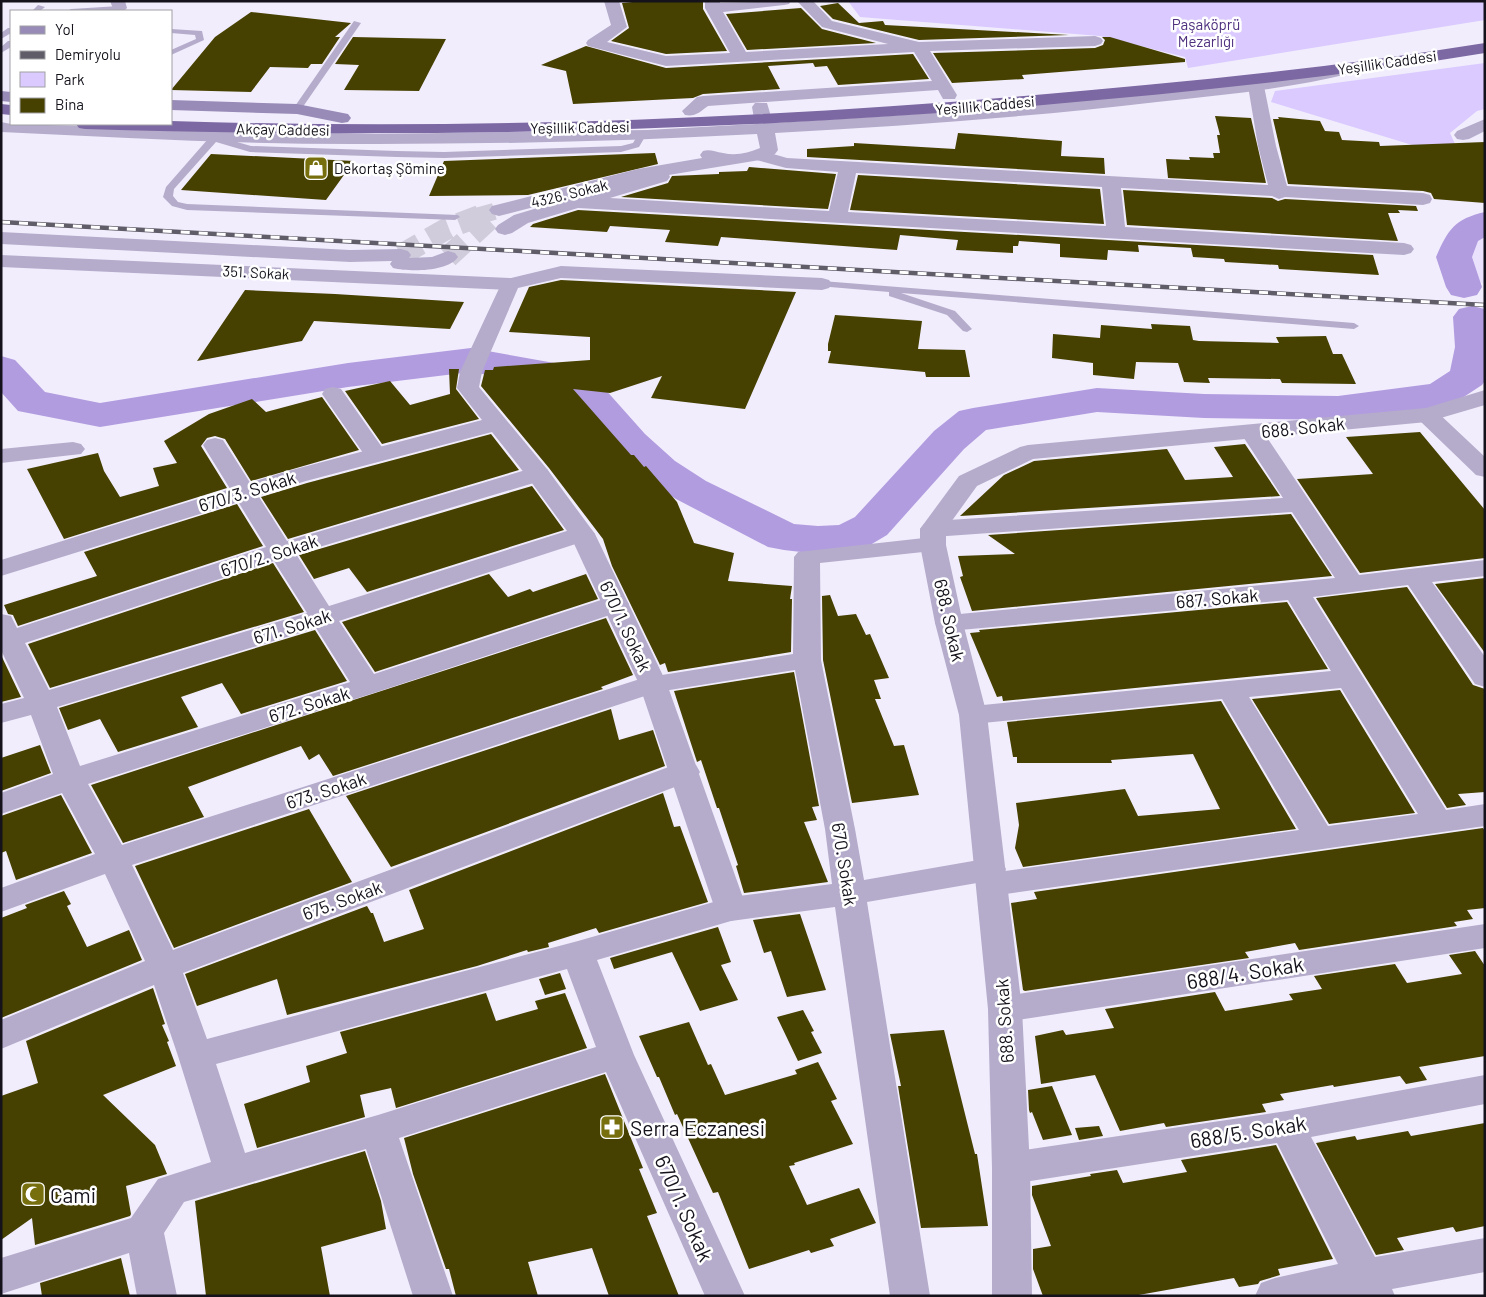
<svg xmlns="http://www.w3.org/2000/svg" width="1486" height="1297" viewBox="0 0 1486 1297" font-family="Barlow,sans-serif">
<rect width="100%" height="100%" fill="#f1edfd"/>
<!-- built -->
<path fill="#eae2fd" d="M1485,229V284L1473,279L1470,250L1481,230Z"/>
<!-- green -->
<path fill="#dacaff" d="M848,1H1485V20L1188,68L1185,57L1100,36L860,17Z
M1485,63V109L1477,111L1450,133L1455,144L1445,155L1271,102L1275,91Z"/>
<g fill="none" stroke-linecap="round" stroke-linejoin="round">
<!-- river -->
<path fill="#b19cdf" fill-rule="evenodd" d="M1485,212V237L1478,241L1472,257L1482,287L1477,295L1464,298L1451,295L1446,287L1436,257C1448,230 1454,219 1485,212Z
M1472,306L1485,309V381L1482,385L1456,402L1442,406L1394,414L1338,420L1204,418L1097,412L986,430L964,449L887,535L865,548L849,551L818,554L784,550L768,547L676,499L645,479L615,452L576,406L548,386L471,372L348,387L100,427L18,411L1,392V356L15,360L45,392L100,403L348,363L471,348L560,364L574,368L604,388L645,434L675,461L706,481L794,524L818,526L839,525L855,517L934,431L959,411L973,408L1097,388L1204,394L1338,396L1430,384L1450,371L1455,347L1453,317L1459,309Z"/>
</g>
<!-- building -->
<path fill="#474101" d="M643,1H703V9L727,51L666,54L611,41L629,28L622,3Z
M838,3L859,23L883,21L885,25L1069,35L919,40L833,19L820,6Z
M801,8L822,29L876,43L747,50L726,14Z
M251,12L351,23L335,37H340L322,64H311L308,68L270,67L251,92L171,90L215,37Z
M353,37L446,39L419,91L344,90L359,65L335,64Z
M1102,37H1110L1185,59V62L1022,75L1024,79L952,83L933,53L1095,48L1103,45L1105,40Z
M586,46L666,68L913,54L929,79L838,85L827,66L815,67L813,63L768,66L780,89L703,94L693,98L573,104L566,71L541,65Z
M1215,116L1251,118L1266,183L1168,178L1166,159L1190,160L1189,157L1214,158L1213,153H1220L1217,135H1220Z
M1278,117L1320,121L1325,131L1339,132L1342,140L1379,142L1380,146L1485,142V203L1434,199L1431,193L1423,191L1288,184L1273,119H1279Z
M958,133L1062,141L1061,156L1104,158L1105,174L807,157V149L854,146V143L955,149Z
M655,153L658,164L528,195L429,196L444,161Z
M211,154L354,161L326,200L181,190Z
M749,167L836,174L828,209L621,197L668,183L672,176L719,174V172L747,171Z
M858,175L1100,189L1104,224L850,210Z
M1123,190L1272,198L1278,201L1285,199L1416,206L1418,211L1398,210L1400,213H1388L1398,241L1127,225Z
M578,210L1373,255L1379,275L1279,269L1278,265L1225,262L1224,259L1193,257L1191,248L1138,245L1139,252L1108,250L1107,260L1060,257V244L1019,241L1018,246H1013V253L956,250L958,240L900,235L897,250L721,237L718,246L665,242L670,230L610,226L607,232L530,227L533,224Z
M561,280L796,292L745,409L651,398L662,376L610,393L573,389L631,455H634L644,467L646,466L677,502L694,543L734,553L728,581L792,586L790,599H792L791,652L668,672L665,663L660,665L612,566L603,539L549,468L481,386L485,370H493L494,367L590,360V337L509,332L529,287Z
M245,290L335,294L464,302L450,329L314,321L302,341L197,361Z
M835,315L922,321L918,349L965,350L970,377H926L925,372L828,363L831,351H828V344Z
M1151,324L1190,326L1193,340L1199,341L1279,343L1276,337L1326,336L1333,354H1342L1356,384L1282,383L1280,379L1208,378L1210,383L1184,382L1178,363L1136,362L1134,379L1093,375V363L1052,358L1053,334L1100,338L1101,325L1152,329Z
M449,369H459L456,389L479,419L382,444L345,391L390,381L410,405L450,394Z
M322,397L359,450L251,481L225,439L215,436L207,438L201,446L227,488L64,539L27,469L98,453L104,471L120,497L159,486L153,468L177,463L164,441L209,414L252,399L266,412Z
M1420,432L1485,510V558L1360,573L1297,479L1373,474L1346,437Z
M491,434L519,470L288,539L261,497L307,483Z
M1245,444L1280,496L960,516L1004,475L1034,461L1167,449L1185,480L1233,477L1214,447Z
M532,486L564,530L367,592L349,568L314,579L299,555Z
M237,504L263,546L18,626L13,615L8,614L4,605L97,576L84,552Z
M1291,514L1332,576L972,611L960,577L963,576L958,556L1015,554L988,535Z
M273,563L304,612L50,688L28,644Z
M489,574L508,597L530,589L533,592L586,574L598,599L375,672L342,622Z
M1485,578V653L1435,584Z
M1407,587L1473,685L1485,689V792L1458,794L1466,805L1447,808L1316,598Z
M830,595L838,616L856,614L866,635L870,634L889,678L874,680L881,699H875L894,746L904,745L919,795L852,803L823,660L822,596Z
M1287,602L1328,669L1003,701L1002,696L997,697L970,633L980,632L979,630Z
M606,618L633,675L601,687L603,689L333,776L319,754L309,760L301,746L188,787L204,817L123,843L91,785Z
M315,630L347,681L241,714L222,683L181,697L198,727L118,752L100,719L68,730L59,708Z
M1,655L21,697L1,702Z
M794,672L819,806L812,807L817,820L804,822L828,882L744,893L736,866L738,865L719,808H717L701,760L697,762L674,691Z
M1340,690L1415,813L1329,824L1252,699Z
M1221,701L1296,829L1023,867L1015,848L1019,825L1016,803L1125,789L1138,816L1220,809L1193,754L1111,760L1112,763H1017V757H1013L1007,722Z
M611,709L619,740L653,730L665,766L391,867L346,796Z
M40,745L51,773L1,791V758Z
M663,793L674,827L680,826L708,902L599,933L596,928L548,943L549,947L528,952L527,950L477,966L287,1015L277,979L197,1006L185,974L367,906L371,913H373L384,942L424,929L409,890Z
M61,795L92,853L16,880L6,851L1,853V816Z
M309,809L352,882L174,948L135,866Z
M1483,828L1485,831V908L1467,910L1473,919L1454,922L1457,926L1299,950L1295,943L1245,952L1249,958L1025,991L1023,990L1011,903L1037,899L1034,892Z
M64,891L71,904L67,906L87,947L129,930L142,960L1,1018V918L27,908L25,905Z
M800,914L826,990L787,997L771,951L764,953L753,920Z
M718,927L731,962L721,965L738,1000L700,1011L672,952L614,969L610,958Z
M1475,951L1485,966V1056L1419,1067L1427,1080L1406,1084L1400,1076L1334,1087L1333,1085L1280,1094L1284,1100L1262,1104L1266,1112L1166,1127L1164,1123L1120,1131L1095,1075L1041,1084L1035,1036L1063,1030L1066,1035L1114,1028L1105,1009L1215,992L1225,1011L1293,1000L1289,994L1322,989L1314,976L1395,964L1407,983L1462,974L1449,955Z
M560,973L566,989L545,995L539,979Z
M153,988L165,1024L162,1025L169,1041L167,1042L176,1066L103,1095L155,1145L167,1174L126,1186L131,1214L130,1216L35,1245L32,1218L1,1240V1096L38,1083L26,1041Z
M486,993L496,1021L538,1009L535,1001L565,993L587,1048L396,1108L391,1088L360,1095L365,1117L257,1148L244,1104L310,1082L306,1066L347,1053L340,1032Z
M803,1010L814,1031L811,1032L822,1053L798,1061L777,1017Z
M689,1022L708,1065L711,1064L725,1095L797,1074L795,1070L818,1062L837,1099L831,1101L853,1144L794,1163L795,1165L789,1166L807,1205L859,1188L876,1223L830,1239L834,1246L811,1253L809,1250L749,1269L718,1192L713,1193L677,1114L675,1115L659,1077H657L639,1036Z
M944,1030L975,1154H977L988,1226L921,1228L898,1086H901L890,1034Z
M605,1074L643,1168L639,1169L657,1213L647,1216L679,1296H609L592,1248L528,1262L538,1296H456L449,1269H446L413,1174L404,1138Z
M1052,1086L1072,1135L1043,1140L1032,1112L1030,1113L1029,1110L1028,1090Z
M1485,1123V1226L1456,1232L1453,1227L1397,1238L1404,1250L1376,1255L1316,1143L1355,1136L1357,1140L1408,1131L1411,1136Z
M1099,1126L1103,1136L1079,1140L1075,1128Z
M1276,1145L1333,1259L1278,1269L1280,1275L1260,1281L1258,1284L1239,1287L1234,1278L1133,1296H1043L1033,1269V1249L1051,1246L1032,1195V1186L1091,1176L1090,1174L1117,1170L1123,1183L1187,1172L1181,1160Z
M365,1151L381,1201L386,1229L321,1247L330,1296H206L195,1201Z
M121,1258L130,1296H42L40,1283Z"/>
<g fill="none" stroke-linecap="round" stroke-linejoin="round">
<!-- tertiary-tunnel-far1 -->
<path stroke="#d0ccdb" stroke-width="17" stroke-dasharray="17 9" stroke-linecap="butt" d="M478,216L499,210"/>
<!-- tertiary-tunnel -->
<path stroke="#d0ccdb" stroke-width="22" stroke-dasharray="22 11" stroke-linecap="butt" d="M401,255L448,228L482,215
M448,257L493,216"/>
<!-- service -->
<path fill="#b5accb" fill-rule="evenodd" d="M38,5L45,7L40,11H32Z
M119,6L123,8L122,10L67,11L71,9Z
M354,21L361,23L300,111H294L293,109Z
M8,28H11V33L1,39V33Z
M171,29L202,31L204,40L171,55V50L196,39L195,35L171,33Z
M8,41H11V47L1,53V47Z
M642,132L646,135L639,147L621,152L444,158L397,157L250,152L216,142L174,189L173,196L178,202L187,204L458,215L460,217L455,220L187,210L172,206L163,197L166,187L208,139L205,137L209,134L251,146L397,151L444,152L621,146L633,143L639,133Z
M822,281L1354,323L1359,326L1354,329L901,293L955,311L972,329L967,332L963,331L947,315L889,296V292L818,286L817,284Z"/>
<!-- minor -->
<path fill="#b5accb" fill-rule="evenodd" d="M110,1H125L127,8L124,11H114Z
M604,1H619L627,27L607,42L666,56L730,53L705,8V1H720V3L791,1L789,4L784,5L723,12L746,52L888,44L822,27L797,1H813L832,21L919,42L1095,36L1101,38L1103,41L1101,44L1095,46L930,51L957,95L955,99H943L938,90L708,106C700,112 695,117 685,115L682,111L697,97L703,96L932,81L914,52L666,66L588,46L586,43L588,40L611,25Z
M1256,81L1262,82L1264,86L1276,146L1287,186L1423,193L1430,195L1432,199L1430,203L1423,205L1285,197L1279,199L1272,196L1121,188L1125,227L1404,243L1411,245L1414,249L1411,253L1404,255L578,208L528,223L512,233L505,235L498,233L495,229L498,225L514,215L651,174L654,168L660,167L666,168L670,177L667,181L610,198L829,211L838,172L786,168L753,159L750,155L753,151L759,150L787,158L1268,185L1258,146L1248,86L1250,82ZM856,173L1102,187L1106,226L848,212Z
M1485,119V131L1469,139L1463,140L1457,139L1454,135L1457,131Z
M561,266L822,278L829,280L832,284L829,288L822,290L561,278L518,288L482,372L479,377L471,379L463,377L460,372L503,280Z
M333,387L341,389L384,450L388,455L384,460L376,462L368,460L322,394L325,389Z
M1427,408L1435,410L1485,457V477L1476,475L1419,420L1416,415L1419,410Z
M1252,425L1260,427L1359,575L1485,560V576L1432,582L1485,657V687L1475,684L1408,585L1313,597L1446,810L1485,804V826L992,896L981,892L977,883L867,902L930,1296H890L835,907L731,921L597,960L634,1055L745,1296H705L606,1072L399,1138L453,1296H413L366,1149L184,1202L164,1233L177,1296H137L129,1253L1,1294V1258L131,1218L158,1179L211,1162L178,1056L154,985L1,1049V1020L145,961L105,874L1,912V888L95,854L62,793L1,814V793L53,774L31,715L1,723V704L24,698L1,650V614L11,616L17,628L266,547L203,445L207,440L215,438L223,440L287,541L529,469L538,467L547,469L550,474L547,479L296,554L329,606L573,529L582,526L591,529L595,534L591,539L339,621L374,674L607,598L616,596L625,598L629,604L625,610L377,692L88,784L122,845L643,678L793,654L794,557L798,552L933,537L942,540L946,545L942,550L820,563L821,660L855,829L864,880L990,858L1001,861L1006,869L1005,871L1299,830L1222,699L973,724L963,722L959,715L963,708L973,706L1331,671L1288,600L949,631L939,629L935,623L939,617L949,615L1335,578L1292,512L933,537L924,534L920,529L924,524L933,521L1283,498L1240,432L1244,427ZM274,561L307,613L49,690L25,643ZM316,628L350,682L80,766L57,707ZM795,670L825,829L832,884L731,897L578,941L207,1039L183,973L696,779L700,772L696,765L685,762L674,765L173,950L132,865L657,692ZM1341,688L1418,814L1328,826L1249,697ZM567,969L596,1047L378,1115L245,1153L216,1064Z
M73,442L81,444L85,449L81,454L1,463V449Z
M1485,924V948L1005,1022L993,1018L988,1009L993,1000L1005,996Z
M1485,1075V1104L1311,1137L1375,1257L1485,1238V1272L1392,1289L1395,1296H1255L1261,1283L1275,1278L1338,1264L1277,1143L1011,1184L998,1179L992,1168L998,1157L1011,1152L1287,1111Z"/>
<!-- tertiary -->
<path fill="#b5accb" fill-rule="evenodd" d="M1346,65L1352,67L1354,70L1352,73C1288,89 1222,95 1157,102C1030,117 902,126 775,133L778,150L775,154L760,160L638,180L499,216L492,214L489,210L492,206L638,169L702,158L700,155L703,151C710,149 715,152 723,153C736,156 748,153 760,148L757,134C631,141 504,144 377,144C252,145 126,138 1,132V122L11,124L376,134L647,130L755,124L752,107L755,103H767L773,123C899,116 1025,107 1151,93C1216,85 1281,79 1346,65Z
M1,232L350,250L401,249L408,251L411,255L409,258L432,257L448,251L455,253L458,257C448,272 409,272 393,268L390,264L392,261L350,262L1,244Z
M1,255L510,278L517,280L520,284L517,288L510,290L1,267Z
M471,365L479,367L482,372L479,387L547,469L595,534L667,684L747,909L743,917L731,921L719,917L715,909L639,684L570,535L529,479L492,432L306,481L1,576V560L288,471L482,420L457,388L460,372L463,367Z
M1485,390V405L1427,422L1033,459L977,486L946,529V545L963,623L987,715L1022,1009L1030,1168L1032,1296H992V1168L988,1009L959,715L935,623L920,545V529L959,476L1020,447L1028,445L1426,408Z"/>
<!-- secondary -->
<path fill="#988bb7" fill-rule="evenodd" d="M1,91L11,92V102L1,101Z
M171,100L297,104L348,114L351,118L348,122L342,123L297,114L171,110Z"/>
<!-- trunk -->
<path fill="#7c68a2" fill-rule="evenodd" d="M1485,43V53C1338,77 1191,92 1043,105C724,132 405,139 85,129L79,128L76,124H171V121C456,130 741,120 1024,96C1178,83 1332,68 1485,43Z
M1,104L11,105V115L1,114Z"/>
<!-- rail casing -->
<g stroke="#605c68" stroke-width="4.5">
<path id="rail" d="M1,222L1485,305"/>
</g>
<!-- rail -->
<use href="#rail" stroke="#fff" stroke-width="3" stroke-dasharray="9" stroke-linecap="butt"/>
</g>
<!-- icons -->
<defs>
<g id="shop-square" transform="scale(1.25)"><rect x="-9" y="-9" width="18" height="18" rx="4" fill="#776f0e" stroke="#fff"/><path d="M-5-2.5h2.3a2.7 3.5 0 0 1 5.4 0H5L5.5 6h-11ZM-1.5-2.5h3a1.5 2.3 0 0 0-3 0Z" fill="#fff"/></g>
<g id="pharmacy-square" transform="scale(1.25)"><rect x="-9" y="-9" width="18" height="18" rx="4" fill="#776f0e" stroke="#fff"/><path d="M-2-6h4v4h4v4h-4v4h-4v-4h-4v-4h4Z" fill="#fff"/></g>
<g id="mosque-square" transform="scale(1.25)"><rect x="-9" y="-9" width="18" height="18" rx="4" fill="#776f0e" stroke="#fff"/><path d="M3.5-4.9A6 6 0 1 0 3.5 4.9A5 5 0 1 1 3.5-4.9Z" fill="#fff"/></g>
</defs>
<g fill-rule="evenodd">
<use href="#shop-square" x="316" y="168"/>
<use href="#pharmacy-square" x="612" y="1127"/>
<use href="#mosque-square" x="33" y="1194"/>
</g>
<g text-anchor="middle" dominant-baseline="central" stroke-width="5" stroke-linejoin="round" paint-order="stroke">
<!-- far-park labels -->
<g font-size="15" fill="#4e307e" stroke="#fff">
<text x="1206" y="24">Paşaköprü<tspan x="1206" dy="17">Mezarlığı</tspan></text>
</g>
<!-- far-street labels -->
<g font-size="15" fill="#15121b" stroke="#fff">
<text transform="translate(1387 62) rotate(-8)">Yeşillik Caddesi</text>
<text transform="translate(985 105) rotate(-5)">Yeşillik Caddesi</text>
<text transform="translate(580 127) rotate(-1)">Yeşillik Caddesi</text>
<text transform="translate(283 129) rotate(1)">Akçay Caddesi</text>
<text transform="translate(569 193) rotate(-14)">4326. Sokak</text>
<text transform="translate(256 272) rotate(3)">351. Sokak</text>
</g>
<!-- far-poi labels -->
<g font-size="15" fill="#15121b" stroke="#fff" text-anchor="start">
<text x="334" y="168">Dekortaş Şömine</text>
</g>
<!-- street labels -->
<g font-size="18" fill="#15121b" stroke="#fff">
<text transform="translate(1303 427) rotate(-6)">688. Sokak</text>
<text transform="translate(247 491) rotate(-17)">670/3. Sokak</text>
<text transform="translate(269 555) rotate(-18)">670/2. Sokak</text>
<text transform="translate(1217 598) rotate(-5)">687. Sokak</text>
<text transform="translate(950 620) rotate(77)">688. Sokak</text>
<text transform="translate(292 626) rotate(-17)">671. Sokak</text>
<text transform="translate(626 626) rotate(65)">670/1. Sokak</text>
<text transform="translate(309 704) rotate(-17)">672. Sokak</text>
<text transform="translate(326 790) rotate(-18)">673. Sokak</text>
<text transform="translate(845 864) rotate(81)">670. Sokak</text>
<text transform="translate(342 900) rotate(-20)">675. Sokak</text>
<text transform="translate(1004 1021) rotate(-94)">688. Sokak</text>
</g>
<!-- near-street labels -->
<g font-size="21" fill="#15121b" stroke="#fff">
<text transform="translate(1245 972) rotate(-9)">688/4. Sokak</text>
<text transform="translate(1248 1131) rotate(-9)">688/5. Sokak</text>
<text transform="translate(685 1208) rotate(66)">670/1. Sokak</text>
</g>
<!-- near-poi labels -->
<g font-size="21" fill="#15121b" stroke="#fff" text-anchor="start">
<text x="630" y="1127">Serra Eczanesi</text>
<text x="50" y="1194">Cami</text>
</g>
</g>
<!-- border -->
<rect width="1486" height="1297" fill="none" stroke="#15121b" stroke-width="5"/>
<!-- legend -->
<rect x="10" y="10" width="162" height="115" fill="#ffffff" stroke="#a1a0a4"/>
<rect x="20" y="26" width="25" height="8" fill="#988bb7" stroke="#a1a0a4"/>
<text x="55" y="35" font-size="15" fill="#15121b">Yol</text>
<rect x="20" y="51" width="25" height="8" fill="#605c68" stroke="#a1a0a4"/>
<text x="55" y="60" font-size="15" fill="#15121b">Demiryolu</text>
<rect x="20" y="72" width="25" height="15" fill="#dacaff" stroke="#a1a0a4"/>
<text x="55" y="85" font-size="15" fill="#15121b">Park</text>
<rect x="20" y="98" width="25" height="15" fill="#474101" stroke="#a1a0a4"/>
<text x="55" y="110" font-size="15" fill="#15121b">Bina</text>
</svg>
